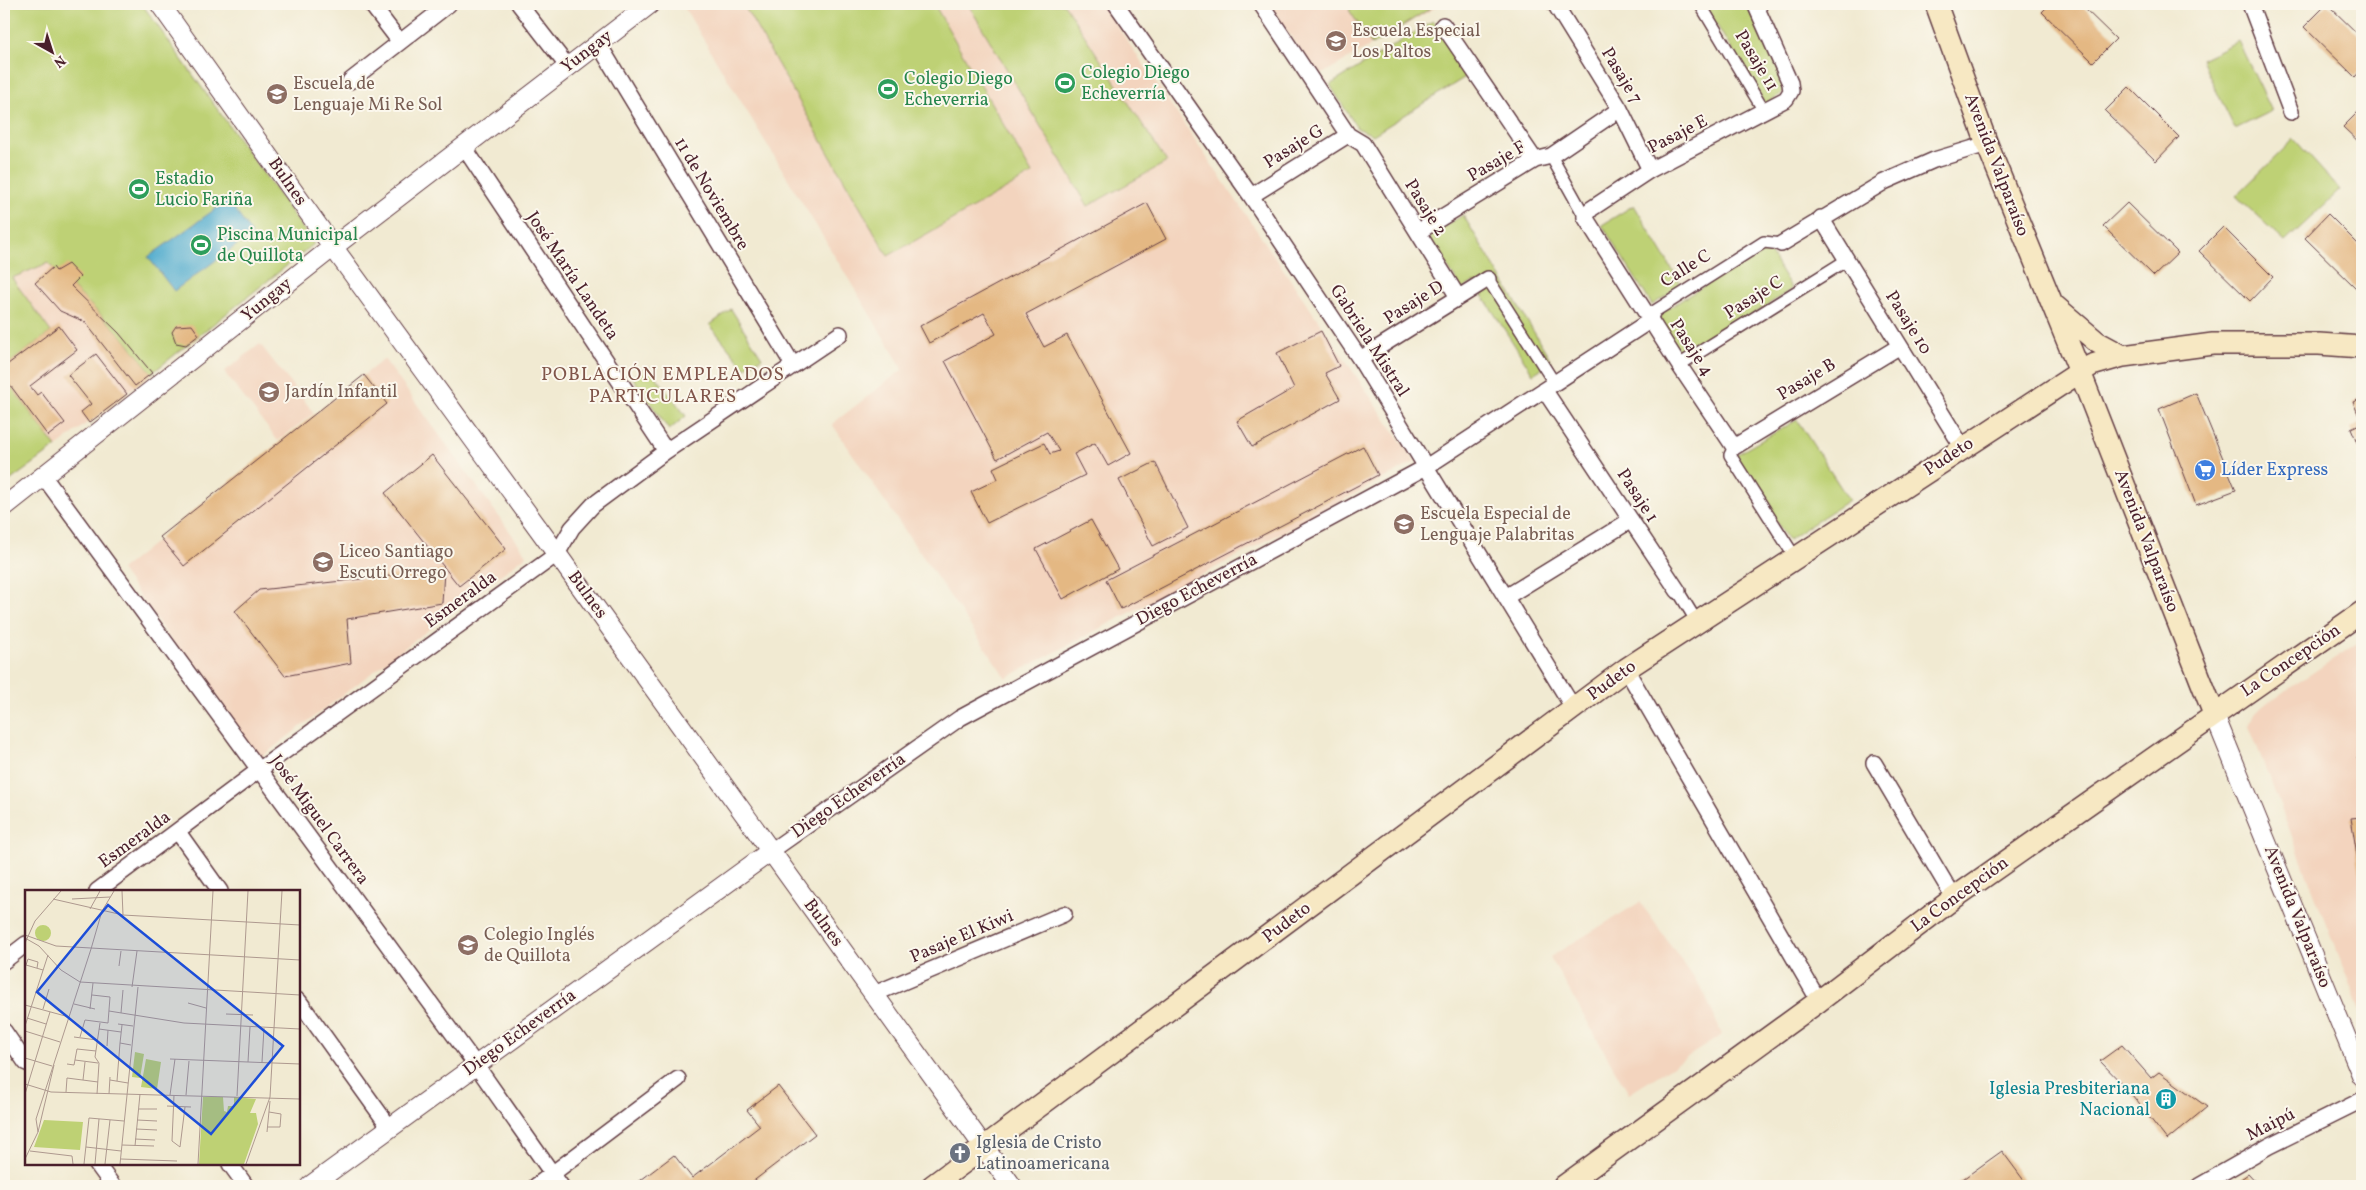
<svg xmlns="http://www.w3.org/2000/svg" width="2366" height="1190" viewBox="0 0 2366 1190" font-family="Vollkorn,serif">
<rect width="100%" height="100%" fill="#fbf7ec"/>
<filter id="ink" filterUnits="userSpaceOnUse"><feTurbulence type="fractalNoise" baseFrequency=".02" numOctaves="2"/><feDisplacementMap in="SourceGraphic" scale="10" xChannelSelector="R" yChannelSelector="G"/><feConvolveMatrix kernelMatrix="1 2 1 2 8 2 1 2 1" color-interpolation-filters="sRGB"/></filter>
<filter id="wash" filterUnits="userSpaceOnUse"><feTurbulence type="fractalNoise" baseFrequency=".0096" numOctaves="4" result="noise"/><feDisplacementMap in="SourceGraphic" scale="20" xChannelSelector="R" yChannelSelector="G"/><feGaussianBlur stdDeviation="1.12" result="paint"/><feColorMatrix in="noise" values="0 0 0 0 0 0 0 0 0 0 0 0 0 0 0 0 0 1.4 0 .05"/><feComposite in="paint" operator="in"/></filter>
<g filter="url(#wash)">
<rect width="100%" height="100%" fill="#f1ead2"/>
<!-- built -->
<path fill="#f3d4be" d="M682,4H1102L1415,462L1006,678L832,424L903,369Z
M1270,4H1436L1438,6L1317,77Z
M48,263L119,333L152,373L56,447L4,377V367L11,361L12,278Z
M260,344L314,413L278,441L224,372Z
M384,359L527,555L257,760L121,570Z
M2362,640V1016L2249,726L2253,716L2264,705Z
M1640,902L1704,992L1722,1035L1629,1094L1550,957Z"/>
<!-- green -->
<path fill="#bed174" stroke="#847850" d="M4,4H142L314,244L152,373L119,333L48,263L12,278L51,332L4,367Z
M743,4H934L1032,174L888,256Z
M968,4H1064L1167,162L1088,206Z
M1358,4H1428L1431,8L1372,45L1349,10Z
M1704,4H1752L1787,89L1765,105Z
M1433,21L1467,76L1373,135L1357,128L1330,85Z
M2238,41L2272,111L2235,129L2201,59Z
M2294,139L2340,190L2285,242L2236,196Z
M1634,205L1682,286L1652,305L1602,225Z
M1463,215L1552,362L1533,374L1474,282L1462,289L1428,237Z
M1766,246L1792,289L1682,360L1658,315Z
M731,309L762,358L745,368L710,325Z
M648,366L686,416L669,430L633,378Z
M4,377L56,447L4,485Z
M1797,420L1849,500L1788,540L1734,456Z"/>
<!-- water -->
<path fill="#50abce" stroke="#4d657c" d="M228,200L252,234L174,291L148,257Z"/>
<g id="blocks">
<!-- building -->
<path fill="#e4b883" d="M2050,4H2080L2116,39L2093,62L2042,12Z
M2327,4L2362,38V69L2355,77L2304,27Z
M2129,87L2179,137L2156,161L2105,111Z
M2362,108V145L2343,127Z
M1147,203L1166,239L1026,314L1044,347L1067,335L1131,453L1108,466L1095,443L1074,454L1085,475L987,523L971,492L998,479L993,468L1044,443L1050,454L1059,451L1047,432L997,459L945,361L996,334L984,313L929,343L920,326Z
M2127,203L2178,253L2154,276L2103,226Z
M2328,214L2362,248V281L2356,288L2305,238Z
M2223,227L2273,277L2250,301L2199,251Z
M68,264L80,277L71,286L119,333L152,373L135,386L85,322L60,311L35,283L53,267L56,271Z
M192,325L199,335L186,345L176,343L172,332L176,326Z
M59,326L77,350L30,386L37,395L41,392L65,423L48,436L4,377V367Z
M1321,331L1339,366L1325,373L1340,399L1252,447L1237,421L1294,388L1277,353Z
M96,354L127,394L89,423L81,412L91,404L68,375Z
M364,375L387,404L184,566L160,537Z
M2196,393L2236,490L2196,505L2159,409Z
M2362,398V454L2351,428L2362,423L2353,402Z
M1363,446L1378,475L1121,609L1106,580Z
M432,455L506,549L459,586L385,493Z
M1155,462L1188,528L1153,546L1119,480Z
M1091,520L1118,569L1063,599L1036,549Z
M444,570L442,603L347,619L351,663L285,676L235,611L259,590Z
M2362,756V779H2361L2357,757Z
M2362,817V880H2361L2351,818Z
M2122,1045L2151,1078L2159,1072L2207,1107L2167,1140L2129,1091L2100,1061Z
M778,1086L815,1134L747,1186H633L674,1155L692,1178L760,1126L747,1110Z
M2002,1151L2028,1186H1953Z
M2248,1174L2259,1186H2231Z"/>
</g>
</g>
<g filter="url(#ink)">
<use href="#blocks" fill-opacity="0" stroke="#633d44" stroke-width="1"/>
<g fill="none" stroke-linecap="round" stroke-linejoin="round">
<!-- pedestrian casing -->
<g stroke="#633d44" stroke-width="14">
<path id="pedestrian" d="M1700,4L1764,111
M1551,156L1585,217
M1488,279L1555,384
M1651,320L1655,311L1764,242L1781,244
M1679,365L1847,260
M1734,447L1730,455L1796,559
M1678,591L1697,622"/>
</g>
<!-- minor casing -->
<g stroke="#633d44" stroke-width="18">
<path id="minor" d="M371,4L400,42
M519,4L568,67
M1116,4L1251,196L1360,359L1574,709
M1261,4L1348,135
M1555,4L1620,109L1650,170
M1755,4L1790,83L1791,91L1786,99L1650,170L1591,209L1585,217L1679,365L1734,447L1900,346
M2250,4L2291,112
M1443,25L1535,160
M598,43L793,365
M350,81L449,4
M464,147L666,451
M1251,196L1348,135L1363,144L1458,297
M1821,218L1963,448
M1418,232L1535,160L1551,156L1620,109
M1781,244L1884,182L1934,160L1987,144
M1360,359L1488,279
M1545,391L1678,591
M44,477L476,1065L561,1186
M1506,597L1631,520
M1626,669L1819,1001
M1874,763L1954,898
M178,832L220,891
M771,851L960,718L1426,467L1651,320
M97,891L259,770L557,554L572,528L593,505L666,451L840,334
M4,961L26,944
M874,994L1064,914
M299,1001L390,1128
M4,1031L26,1063
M97,1164L113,1186
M230,1164L246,1186
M536,1186L678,1079
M2199,1186L2269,1146L2362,1100"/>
</g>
<!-- tertiary casing -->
<g stroke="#633d44" stroke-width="21">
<path id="tertiary" d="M160,4L333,247L557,554L1012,1186
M4,507L333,247L650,4
M2214,714L2362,1076
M310,1186L771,851"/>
</g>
<!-- secondary casing -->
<g stroke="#633d44" stroke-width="24">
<path id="secondary" d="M1936,4L1987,144L2080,372L2214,714
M2055,306L2097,342L2123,356
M932,1186L1626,669L2080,372L2092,365L2123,356L2213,344H2319L2362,347
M1564,1186L1819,1001L1954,898L2362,612"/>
</g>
<!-- pedestrian -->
<use href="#pedestrian" stroke="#fff" stroke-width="11"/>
<!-- minor -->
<use href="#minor" stroke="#fff" stroke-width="15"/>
<!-- tertiary -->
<use href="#tertiary" stroke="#fff" stroke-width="19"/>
<!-- secondary -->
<use href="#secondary" stroke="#f7e8c3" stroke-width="21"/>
</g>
</g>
<!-- icons -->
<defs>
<g id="school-disc" transform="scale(1.125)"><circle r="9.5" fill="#8d6e63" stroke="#fbf7ec"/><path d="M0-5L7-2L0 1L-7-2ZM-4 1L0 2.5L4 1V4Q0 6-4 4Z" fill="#fff"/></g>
<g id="stadium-disc" transform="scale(1.125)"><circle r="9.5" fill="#2e9e5b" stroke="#fbf7ec"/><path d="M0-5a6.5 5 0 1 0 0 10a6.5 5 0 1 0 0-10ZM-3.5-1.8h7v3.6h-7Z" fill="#fff"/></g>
<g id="supermarket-disc" transform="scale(1.125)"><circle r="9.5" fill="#3f7fe0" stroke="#fbf7ec"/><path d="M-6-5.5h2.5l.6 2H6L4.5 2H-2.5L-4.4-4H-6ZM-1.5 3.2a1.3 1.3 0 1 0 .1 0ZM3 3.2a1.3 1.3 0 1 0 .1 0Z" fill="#fff"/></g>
<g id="building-disc" transform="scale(1.125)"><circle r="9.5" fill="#0f9aa8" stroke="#fbf7ec"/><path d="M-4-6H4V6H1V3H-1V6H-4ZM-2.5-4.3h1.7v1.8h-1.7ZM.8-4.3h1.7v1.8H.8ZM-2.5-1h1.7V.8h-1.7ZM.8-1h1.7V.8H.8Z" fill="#fff"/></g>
<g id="church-disc" transform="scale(1.125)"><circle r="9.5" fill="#6b7280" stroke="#fbf7ec"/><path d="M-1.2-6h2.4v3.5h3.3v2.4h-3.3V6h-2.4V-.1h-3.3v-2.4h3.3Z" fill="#fff"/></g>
</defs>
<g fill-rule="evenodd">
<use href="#school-disc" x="1336" y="41"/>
<use href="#stadium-disc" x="1065" y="83"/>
<use href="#stadium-disc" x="888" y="89"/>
<use href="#school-disc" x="277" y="94"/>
<use href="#stadium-disc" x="139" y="189"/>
<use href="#stadium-disc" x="201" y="245"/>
<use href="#school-disc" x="269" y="392"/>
<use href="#supermarket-disc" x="2205" y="470"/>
<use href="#school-disc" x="1404" y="524"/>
<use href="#school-disc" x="323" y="562"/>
<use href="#school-disc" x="468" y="945"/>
<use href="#building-disc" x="2166" y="1099"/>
<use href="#church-disc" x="960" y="1153"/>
</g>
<g text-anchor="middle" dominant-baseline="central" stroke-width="4" stroke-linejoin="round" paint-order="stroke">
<!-- education labels -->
<g font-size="18" fill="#785e54" stroke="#fbf7ec" text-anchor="start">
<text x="1352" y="31">Escuela Especial<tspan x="1352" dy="21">Los Paltos</tspan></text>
<text x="293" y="84">Escuela de<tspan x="293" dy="21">Lenguaje Mi Re Sol</tspan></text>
<text x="285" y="392">Jardín Infantil</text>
<text x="1420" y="514">Escuela Especial de<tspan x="1420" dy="21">Lenguaje Palabritas</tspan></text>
<text x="339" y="552">Liceo Santiago<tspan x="339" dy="21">Escuti Orrego</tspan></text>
<text x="484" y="935">Colegio Inglés<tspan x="484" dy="21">de Quillota</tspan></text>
</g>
<!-- street labels -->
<g font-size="18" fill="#4a1f2b" stroke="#fbf7ec">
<text transform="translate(587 52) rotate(-37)">Yungay</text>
<text transform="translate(1756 61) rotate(59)">Pasaje 11</text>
<text transform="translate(1621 76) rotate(59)">Pasaje 7</text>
<text transform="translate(1678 135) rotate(-27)">Pasaje E</text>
<text transform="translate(1294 147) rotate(-32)">Pasaje G</text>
<text transform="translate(1497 162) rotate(-30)">Pasaje F</text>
<text transform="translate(1996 165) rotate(69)">Avenida Valparaíso</text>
<text transform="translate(287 182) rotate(55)">Bulnes</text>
<text transform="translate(711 194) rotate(59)">11 de Noviembre</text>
<text transform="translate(1425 208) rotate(58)">Pasaje 2</text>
<text transform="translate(1686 269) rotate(-32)">Calle C</text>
<text transform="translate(572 276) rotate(56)">José María Landeta</text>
<text transform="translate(1754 298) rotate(-32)">Pasaje C</text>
<text transform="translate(267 300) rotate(-39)">Yungay</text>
<text transform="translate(1414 303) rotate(-32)">Pasaje D</text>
<text transform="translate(1908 323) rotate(58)">Pasaje 10</text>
<text transform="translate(1369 341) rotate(57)">Gabriela Mistral</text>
<text transform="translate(1691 348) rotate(57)">Pasaje 4</text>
<text transform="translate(1807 380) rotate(-31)">Pasaje B</text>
<text transform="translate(1949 457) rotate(-33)">Pudeto</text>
<text transform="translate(1637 496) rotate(57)">Pasaje 1</text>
<text transform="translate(2146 541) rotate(69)">Avenida Valparaíso</text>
<text transform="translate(1197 590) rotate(-28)">Diego Echeverría</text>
<text transform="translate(587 595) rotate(54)">Bulnes</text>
<text transform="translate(461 600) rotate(-36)">Esmeralda</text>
<text transform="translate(2291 661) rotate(-34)">La Concepción</text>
<text transform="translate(1612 681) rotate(-36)">Pudeto</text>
<text transform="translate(849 796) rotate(-35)">Diego Echeverría</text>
<text transform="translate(319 820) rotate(54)">José Miguel Carrera</text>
<text transform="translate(135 840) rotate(-36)">Esmeralda</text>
<text transform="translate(1960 895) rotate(-36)">La Concepción</text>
<text transform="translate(2297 917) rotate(68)">Avenida Valparaíso</text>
<text transform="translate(823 923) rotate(54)">Bulnes</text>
<text transform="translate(1287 923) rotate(-37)">Pudeto</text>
<text transform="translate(962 937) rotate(-23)">Pasaje El Kiwi</text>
<text transform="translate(520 1033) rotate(-36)">Diego Echeverría</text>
<text transform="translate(2271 1125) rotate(-27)">Maipú</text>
</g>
<!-- leisure labels -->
<g font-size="18" fill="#27864d" stroke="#fbf7ec" text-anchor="start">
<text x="1081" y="73">Colegio Diego<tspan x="1081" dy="21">Echeverría</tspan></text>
<text x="904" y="79">Colegio Diego<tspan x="904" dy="21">Echeverria</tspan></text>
<text x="155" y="179">Estadio<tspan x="155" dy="21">Lucio Fariña</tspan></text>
<text x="217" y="235">Piscina Municipal<tspan x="217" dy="21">de Quillota</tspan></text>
</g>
<!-- shop labels -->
<g font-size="18" fill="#366cbe" stroke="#fbf7ec" text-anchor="start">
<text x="2221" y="470">Líder Express</text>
</g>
<!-- culture labels -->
<g font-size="18" fill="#0d838f" stroke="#fbf7ec" text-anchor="end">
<text x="2150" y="1089">Iglesia Presbiteriana<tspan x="2150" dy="21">Nacional</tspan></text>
</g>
<!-- worship labels -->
<g font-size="18" fill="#5b616d" stroke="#fbf7ec" text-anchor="start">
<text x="976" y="1143">Iglesia de Cristo<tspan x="976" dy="21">Latinoamericana</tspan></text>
</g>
<!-- neighbourhood labels -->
<g font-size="19" letter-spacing="1" fill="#80554a" stroke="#fbf7ec">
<text x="663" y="375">POBLACIÓN EMPLEADOS<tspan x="663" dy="22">PARTICULARES</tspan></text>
</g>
</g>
<!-- overview -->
<g transform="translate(25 890)">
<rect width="275" height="275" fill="#f1ead2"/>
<path d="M10 43a8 8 0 1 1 16 0a8 8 0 1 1-16 0ZM110,162L119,164L115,188L107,187ZM121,169L136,172L132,199L116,197ZM178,207H198L199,221L202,222L203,216H209V207L231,209L225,223H231L233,234L219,274H174ZM19,230L58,232L55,260L9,257Z" fill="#bed174"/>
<path fill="none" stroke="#ae998f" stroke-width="1" d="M97,1L98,25M28,9L98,25L275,35M47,9L85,7M65,19L75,1M0,45L31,56L275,70M0,48L14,56L36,80L55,92L275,105M0,53L10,31L36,1M66,59L77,21L89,1M1,75L3,69L13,72L12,78M1,75L18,80M94,76L96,61M107,97L112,61M163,113L181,118M49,114L70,119M0,115L44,127M18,119L24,99M65,119L68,93M84,121L159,133L275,139M96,123L98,100M201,124L228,125M2,128L21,134M93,134L108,136M97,135L95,153L106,155M0,136L23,65M74,139L96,142M0,141L35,152M49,147L72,150M55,147L60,130L83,133L85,107L67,105M82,156L83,140M0,168L27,176M145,169L275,174M50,170L73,173M223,172L225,137M237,172L239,138M74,173L70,167L75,133M42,174L49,175L52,159L71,161M58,190L60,172M85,190L103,193M92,191L95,153M0,194L26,202L275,209M41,202L42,188L73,192M0,204L25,122M72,204L74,173M84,204L85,187M145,205L150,169M149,205L147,251L155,257L160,217M161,205L164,171M212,206L223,1M142,216L166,217M114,219H132M112,230L132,231M243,237H255L256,224L244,222M111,239L132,240M13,242L11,229L66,59M242,242L245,211M110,249L130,250M97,255L129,256M110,256L115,204M61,257L96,261M5,261L47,266L48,274M0,269L13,242L29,175M96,269L152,271M59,274L64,228L99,231M70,274L74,229M80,274L85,230M95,274L113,97M173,274L188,1M221,274L245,207L257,1"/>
<path fill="#1d4ed8" fill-opacity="0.15" stroke="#1d4ed8" stroke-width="2.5" d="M83,15L258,156L186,244L12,102Z"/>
<rect width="275" height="275" fill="none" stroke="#4a1f2b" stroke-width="2.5"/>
</g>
<!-- margin -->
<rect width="2366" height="1190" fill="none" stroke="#fbf7ec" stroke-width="20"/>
<!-- north arrow -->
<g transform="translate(52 52) rotate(141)" stroke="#fbf7ec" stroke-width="4" paint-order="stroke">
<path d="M0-4L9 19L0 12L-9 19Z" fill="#4a1f2b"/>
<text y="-8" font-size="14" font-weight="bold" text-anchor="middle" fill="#4a1f2b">N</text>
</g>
</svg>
